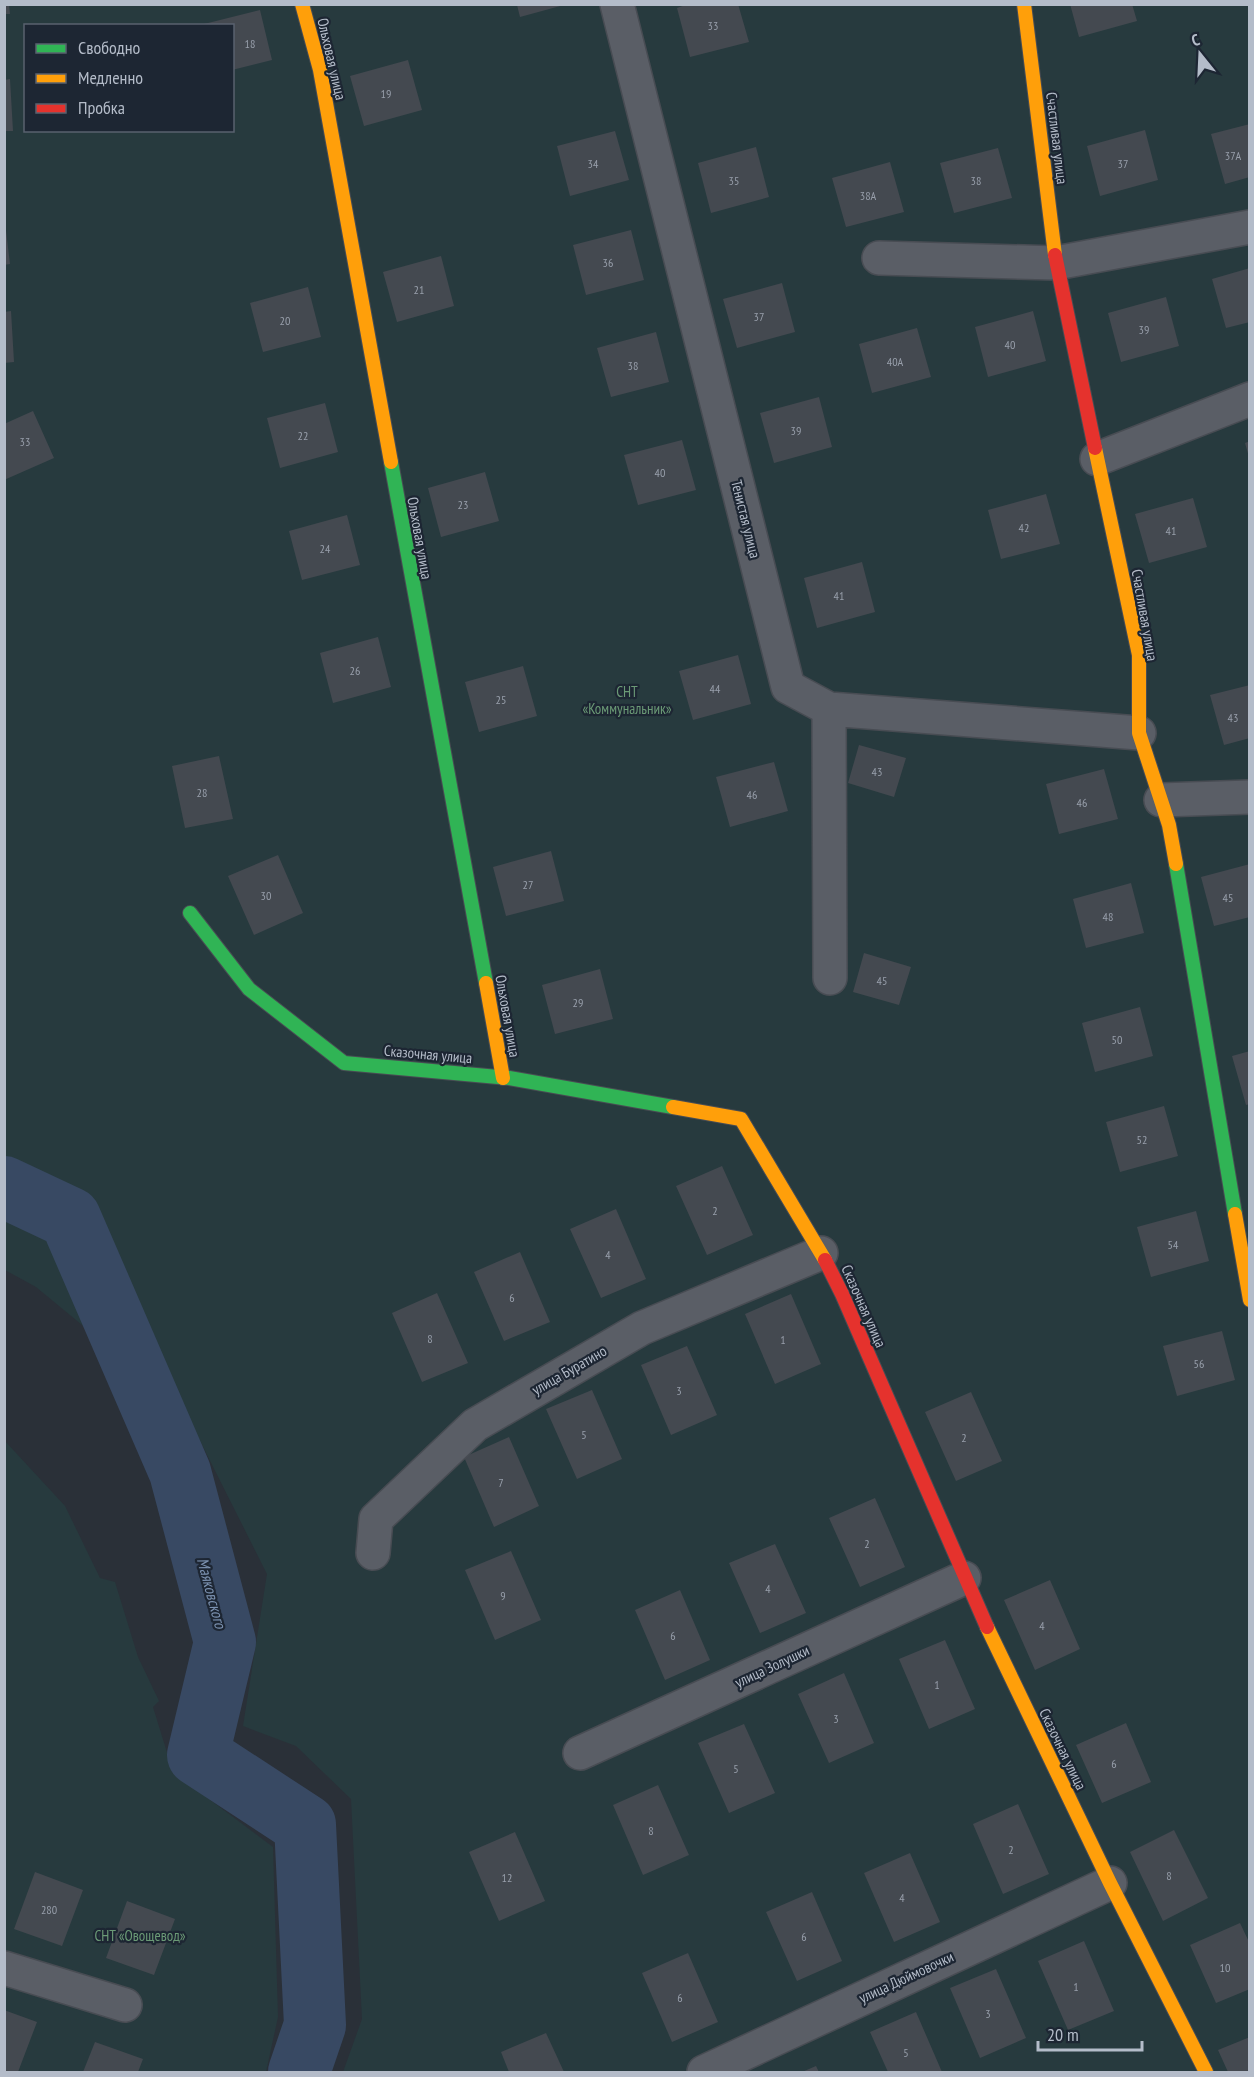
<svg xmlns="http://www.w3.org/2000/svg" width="1254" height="2077" viewBox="0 0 1254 2077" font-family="'PT Sans Narrow',sans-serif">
<rect width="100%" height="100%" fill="#2a3038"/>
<!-- green -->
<path fill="#273a3e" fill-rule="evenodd" d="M5,5H1249V2072H343L362,2019L351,1799L296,1746L243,1726L267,1574L184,1409L36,1287L5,1270ZM26,26H232V130H26Z
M4,1440L65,1506L100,1578L115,1582L138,1657L159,1701L153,1707L173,1772L273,1847L278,2017L266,2072H5Z"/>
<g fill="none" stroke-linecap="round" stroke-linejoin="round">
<!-- river -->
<path stroke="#384963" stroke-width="62" d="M4,1187L70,1218L180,1472L225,1642L198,1755L305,1825L315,2025L299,2072"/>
</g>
<!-- building -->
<path fill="#444950" d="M4,4H9L10,14H4Z
M688,4H738L749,42L690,57L677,8Z
M1070,4H1132L1137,21L1079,37Z
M517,5H564L520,17Z
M260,10L272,60L232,70V26L200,25Z
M408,60L422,110L364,126L350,76Z
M10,79L13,131H4V80Z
M1250,124V177L1225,184L1211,134Z
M1145,130L1158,180L1100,196L1087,146Z
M615,131L629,180L570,196L557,146Z
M756,147L769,197L711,213L698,163Z
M998,148L1012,198L954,213L940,163Z
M890,162L904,212L846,227L832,178Z
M4,214L10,264L4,265Z
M631,230L644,280L586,295L573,245Z
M441,256L454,306L397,322L383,272Z
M1250,268V322L1226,328L1212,279Z
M782,283L795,332L737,348L723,299Z
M308,287L321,337L263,352L250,303Z
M1166,297L1179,346L1121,362L1108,313Z
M11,311L14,362L4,363V312Z
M1033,311L1046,361L988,377L975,327Z
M917,328L931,377L872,393L859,344Z
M656,332L669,382L611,397L597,348Z
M819,397L832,447L774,463L760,413Z
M325,403L338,452L280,468L267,418Z
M33,411L54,458L4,480V424Z
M682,440L696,490L638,505L624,455Z
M1250,441V457H1249L1245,443Z
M485,472L499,521L441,537L428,488Z
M1046,494L1060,544L1001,559L988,510Z
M1193,498L1207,547L1149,563L1135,514Z
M347,515L360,565L302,580L289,531Z
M862,562L875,612L817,628L804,578Z
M378,637L391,687L333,703L320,653Z
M738,655L751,704L693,720L679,671Z
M523,666L537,716L479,732L465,682Z
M1250,685V738L1224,745L1210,695Z
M859,745L906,758L894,797L848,783Z
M219,756L233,819L185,828L172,766Z
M774,762L788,811L730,827L716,777Z
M1104,769L1118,819L1059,834L1046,784Z
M551,851L564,901L506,916L493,867Z
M278,855L303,913L254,935L228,876Z
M1250,864V917L1214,926L1201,877Z
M1131,883L1144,933L1086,948L1073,899Z
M864,953L911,967L899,1005L853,992Z
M600,969L613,1019L555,1034L542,985Z
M1140,1007L1153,1056L1095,1072L1082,1023Z
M1250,1051V1104L1246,1105L1232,1056Z
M1164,1106L1178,1156L1120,1172L1106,1122Z
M722,1166L753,1235L707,1255L676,1186Z
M616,1209L646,1279L601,1298L570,1229Z
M1196,1211L1209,1261L1151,1277L1137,1227Z
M520,1252L550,1322L504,1341L474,1272Z
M437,1293L468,1363L422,1382L392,1313Z
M791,1294L821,1364L775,1384L745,1314Z
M1222,1331L1235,1380L1177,1396L1163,1346Z
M687,1346L717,1415L671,1435L641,1365Z
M592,1390L622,1459L577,1479L546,1409Z
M971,1392L1002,1461L956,1481L925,1412Z
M509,1437L539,1506L494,1527L464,1457Z
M875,1498L905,1567L860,1587L829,1518Z
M775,1544L806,1613L760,1633L729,1563Z
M511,1551L541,1620L495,1640L465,1570Z
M1050,1580L1080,1649L1035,1670L1004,1600Z
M680,1590L710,1660L665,1680L635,1610Z
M945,1640L975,1709L929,1729L899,1659Z
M844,1673L874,1743L829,1763L798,1694Z
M1126,1723L1151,1782L1102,1803L1076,1745Z
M744,1724L775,1793L729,1813L698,1743Z
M658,1785L689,1855L643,1875L613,1805Z
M1018,1804L1049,1874L1003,1894L973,1824Z
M1174,1830L1208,1898L1163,1921L1130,1852Z
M515,1832L545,1901L499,1921L469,1852Z
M910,1853L940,1922L894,1942L864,1873Z
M35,1872L83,1890L62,1946L14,1929Z
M812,1892L842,1961L797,1981L766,1912Z
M127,1901L175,1919L154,1975L106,1958Z
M1240,1923L1250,1944V1989L1216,2003L1190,1945Z
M1084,1941L1114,2011L1068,2030L1038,1961Z
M688,1953L718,2022L672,2042L642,1973Z
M996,1969L1026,2038L980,2058L950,1988Z
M4,2010L37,2022L18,2072H4Z
M916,2012L942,2072H888L870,2032Z
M546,2033L564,2072H509L501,2052Z
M1250,2037V2072H1228L1218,2050Z
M95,2042L143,2059L138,2072H83Z
M816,2066L819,2072H802Z"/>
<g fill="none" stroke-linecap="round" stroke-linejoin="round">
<!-- street casing -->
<g stroke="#484c53" stroke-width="36">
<path id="street" d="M617,4L788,687L829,709L1139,733
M879,258L1056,263L1250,227
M1097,459L1250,399
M829,709L830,978
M1161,800L1250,797
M373,1553L376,1519L475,1425L642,1328L821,1253
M580,1753L964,1578
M4,1968L125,2005
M704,2072L1110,1883"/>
</g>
<!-- fast casing -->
<g stroke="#484c53" stroke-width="16">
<path id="fast" d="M391,462L486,983
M1176,864L1235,1214
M190,913L249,989L344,1063L509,1078L673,1107"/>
</g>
<!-- slow casing -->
<g stroke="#484c53" stroke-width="16">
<path id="slow" d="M302,4L320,70L391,462
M1024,4L1055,255
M1095,448L1139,655V733L1169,825L1176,864
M486,983L503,1078
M673,1107L741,1119L825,1260
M1235,1214L1250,1300
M987,1627L1110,1883L1206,2072"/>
</g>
<!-- jam casing -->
<g stroke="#484c53" stroke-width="16">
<path id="jam" d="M1055,255L1095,448
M825,1260L842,1294L987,1627"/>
</g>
<!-- street -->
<use href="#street" stroke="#5a5e66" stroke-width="33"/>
<!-- fast -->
<use href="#fast" stroke="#30b455" stroke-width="14"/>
<!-- slow -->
<use href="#slow" stroke="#ff9f0a" stroke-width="14"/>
<!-- jam -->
<use href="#jam" stroke="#e5322d" stroke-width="14"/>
</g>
<g text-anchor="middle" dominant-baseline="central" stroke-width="4.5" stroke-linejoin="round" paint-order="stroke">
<!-- number labels -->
<g font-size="12" fill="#989fab">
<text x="713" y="25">33</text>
<text x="250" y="43">18</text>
<text x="386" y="93">19</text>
<text x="1233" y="155">37А</text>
<text x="593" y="163">34</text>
<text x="1123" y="163">37</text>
<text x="734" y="180">35</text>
<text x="976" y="180">38</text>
<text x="868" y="195">38А</text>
<text x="608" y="262">36</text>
<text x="419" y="289">21</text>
<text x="759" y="316">37</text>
<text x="285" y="320">20</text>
<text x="1144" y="329">39</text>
<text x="1010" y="344">40</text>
<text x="895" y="361">40А</text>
<text x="633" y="365">38</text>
<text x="796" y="430">39</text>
<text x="303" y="435">22</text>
<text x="25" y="441">33</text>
<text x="660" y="472">40</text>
<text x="463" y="504">23</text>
<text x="1024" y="527">42</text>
<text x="1171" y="530">41</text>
<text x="325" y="548">24</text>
<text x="839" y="595">41</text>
<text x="355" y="670">26</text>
<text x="715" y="688">44</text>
<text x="501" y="699">25</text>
<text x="1233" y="717">43</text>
<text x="877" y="771">43</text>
<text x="202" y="792">28</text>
<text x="752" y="794">46</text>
<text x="1082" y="802">46</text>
<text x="528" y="884">27</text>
<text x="266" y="895">30</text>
<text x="1228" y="897">45</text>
<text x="1108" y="916">48</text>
<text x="882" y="980">45</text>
<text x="578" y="1002">29</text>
<text x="1117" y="1039">50</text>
<text x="1142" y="1139">52</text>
<text x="715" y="1210">2</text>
<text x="1173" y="1244">54</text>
<text x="608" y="1254">4</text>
<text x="512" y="1297">6</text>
<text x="430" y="1338">8</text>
<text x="783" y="1339">1</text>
<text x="1199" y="1363">56</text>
<text x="679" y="1390">3</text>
<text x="584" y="1434">5</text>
<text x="964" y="1437">2</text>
<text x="501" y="1482">7</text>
<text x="867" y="1543">2</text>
<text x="768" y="1588">4</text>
<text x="503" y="1595">9</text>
<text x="1042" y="1625">4</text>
<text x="673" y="1635">6</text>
<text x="937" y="1684">1</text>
<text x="836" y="1718">3</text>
<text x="1114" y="1763">6</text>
<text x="736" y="1768">5</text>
<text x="651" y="1830">8</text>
<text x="1011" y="1849">2</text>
<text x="1169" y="1875">8</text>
<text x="507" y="1877">12</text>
<text x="902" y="1897">4</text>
<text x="49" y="1909">280</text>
<text x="804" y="1936">6</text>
<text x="1225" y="1967">10</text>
<text x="1076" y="1986">1</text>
<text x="680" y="1997">6</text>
<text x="988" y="2013">3</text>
<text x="906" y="2052">5</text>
</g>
<!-- street labels -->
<g font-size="15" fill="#b4bcc9" stroke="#1d2633">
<text transform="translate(332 59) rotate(77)">Ольховая улица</text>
<text transform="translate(1057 138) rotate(83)">Счастливая улица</text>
<text transform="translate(746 519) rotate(76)">Тенистая улица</text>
<text transform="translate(420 538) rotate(80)">Ольховая улица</text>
<text transform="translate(1145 615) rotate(80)">Счастливая улица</text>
<text transform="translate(508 1016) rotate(80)">Ольховая улица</text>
<text transform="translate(428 1054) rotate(5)">Сказочная улица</text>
<text transform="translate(864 1306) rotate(66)">Сказочная улица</text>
<text transform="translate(569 1370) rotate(-30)">улица Буратино</text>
<text transform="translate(772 1666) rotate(-25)">улица Золушки</text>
<text transform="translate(1063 1749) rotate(64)">Сказочная улица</text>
<text transform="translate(906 1977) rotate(-25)">улица Дюймовочки</text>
</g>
<!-- park labels -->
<g font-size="15" fill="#6b9a76" stroke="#1d2633">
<text x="627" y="691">СНТ<tspan x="627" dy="17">«Коммунальник»</tspan></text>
<text x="140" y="1935">СНТ «Овощевод»</text>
</g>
<!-- water labels -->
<g font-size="16" font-style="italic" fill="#7c92b1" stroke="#1d2633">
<text transform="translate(212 1593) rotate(75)">Маяковского</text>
</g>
</g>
<!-- border -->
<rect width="1254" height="2077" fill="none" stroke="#b4bcc9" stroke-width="12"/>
<!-- legend -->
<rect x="24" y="24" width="210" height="108" fill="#1d2633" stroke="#59626f" stroke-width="1.5"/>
<rect x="36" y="44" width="30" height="9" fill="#30b455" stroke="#59626f" stroke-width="1.5"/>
<text x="78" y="54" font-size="18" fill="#b4bcc9">Свободно</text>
<rect x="36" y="74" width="30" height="9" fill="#ff9f0a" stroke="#59626f" stroke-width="1.5"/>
<text x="78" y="84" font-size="18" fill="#b4bcc9">Медленно</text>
<rect x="36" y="104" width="30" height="9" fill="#e5322d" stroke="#59626f" stroke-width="1.5"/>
<text x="78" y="114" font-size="18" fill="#b4bcc9">Пробка</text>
<!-- north arrow -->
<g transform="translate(1200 54) rotate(342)" stroke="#1d2633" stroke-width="4.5" paint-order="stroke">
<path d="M0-4.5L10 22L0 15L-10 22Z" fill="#b4bcc9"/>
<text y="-9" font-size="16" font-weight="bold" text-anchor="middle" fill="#b4bcc9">С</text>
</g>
<!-- scale -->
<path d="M1038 2041v9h104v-9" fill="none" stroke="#b4bcc9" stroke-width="3"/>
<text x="1047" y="2041" font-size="18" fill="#b4bcc9" stroke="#1d2633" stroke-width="4.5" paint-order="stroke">20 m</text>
</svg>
